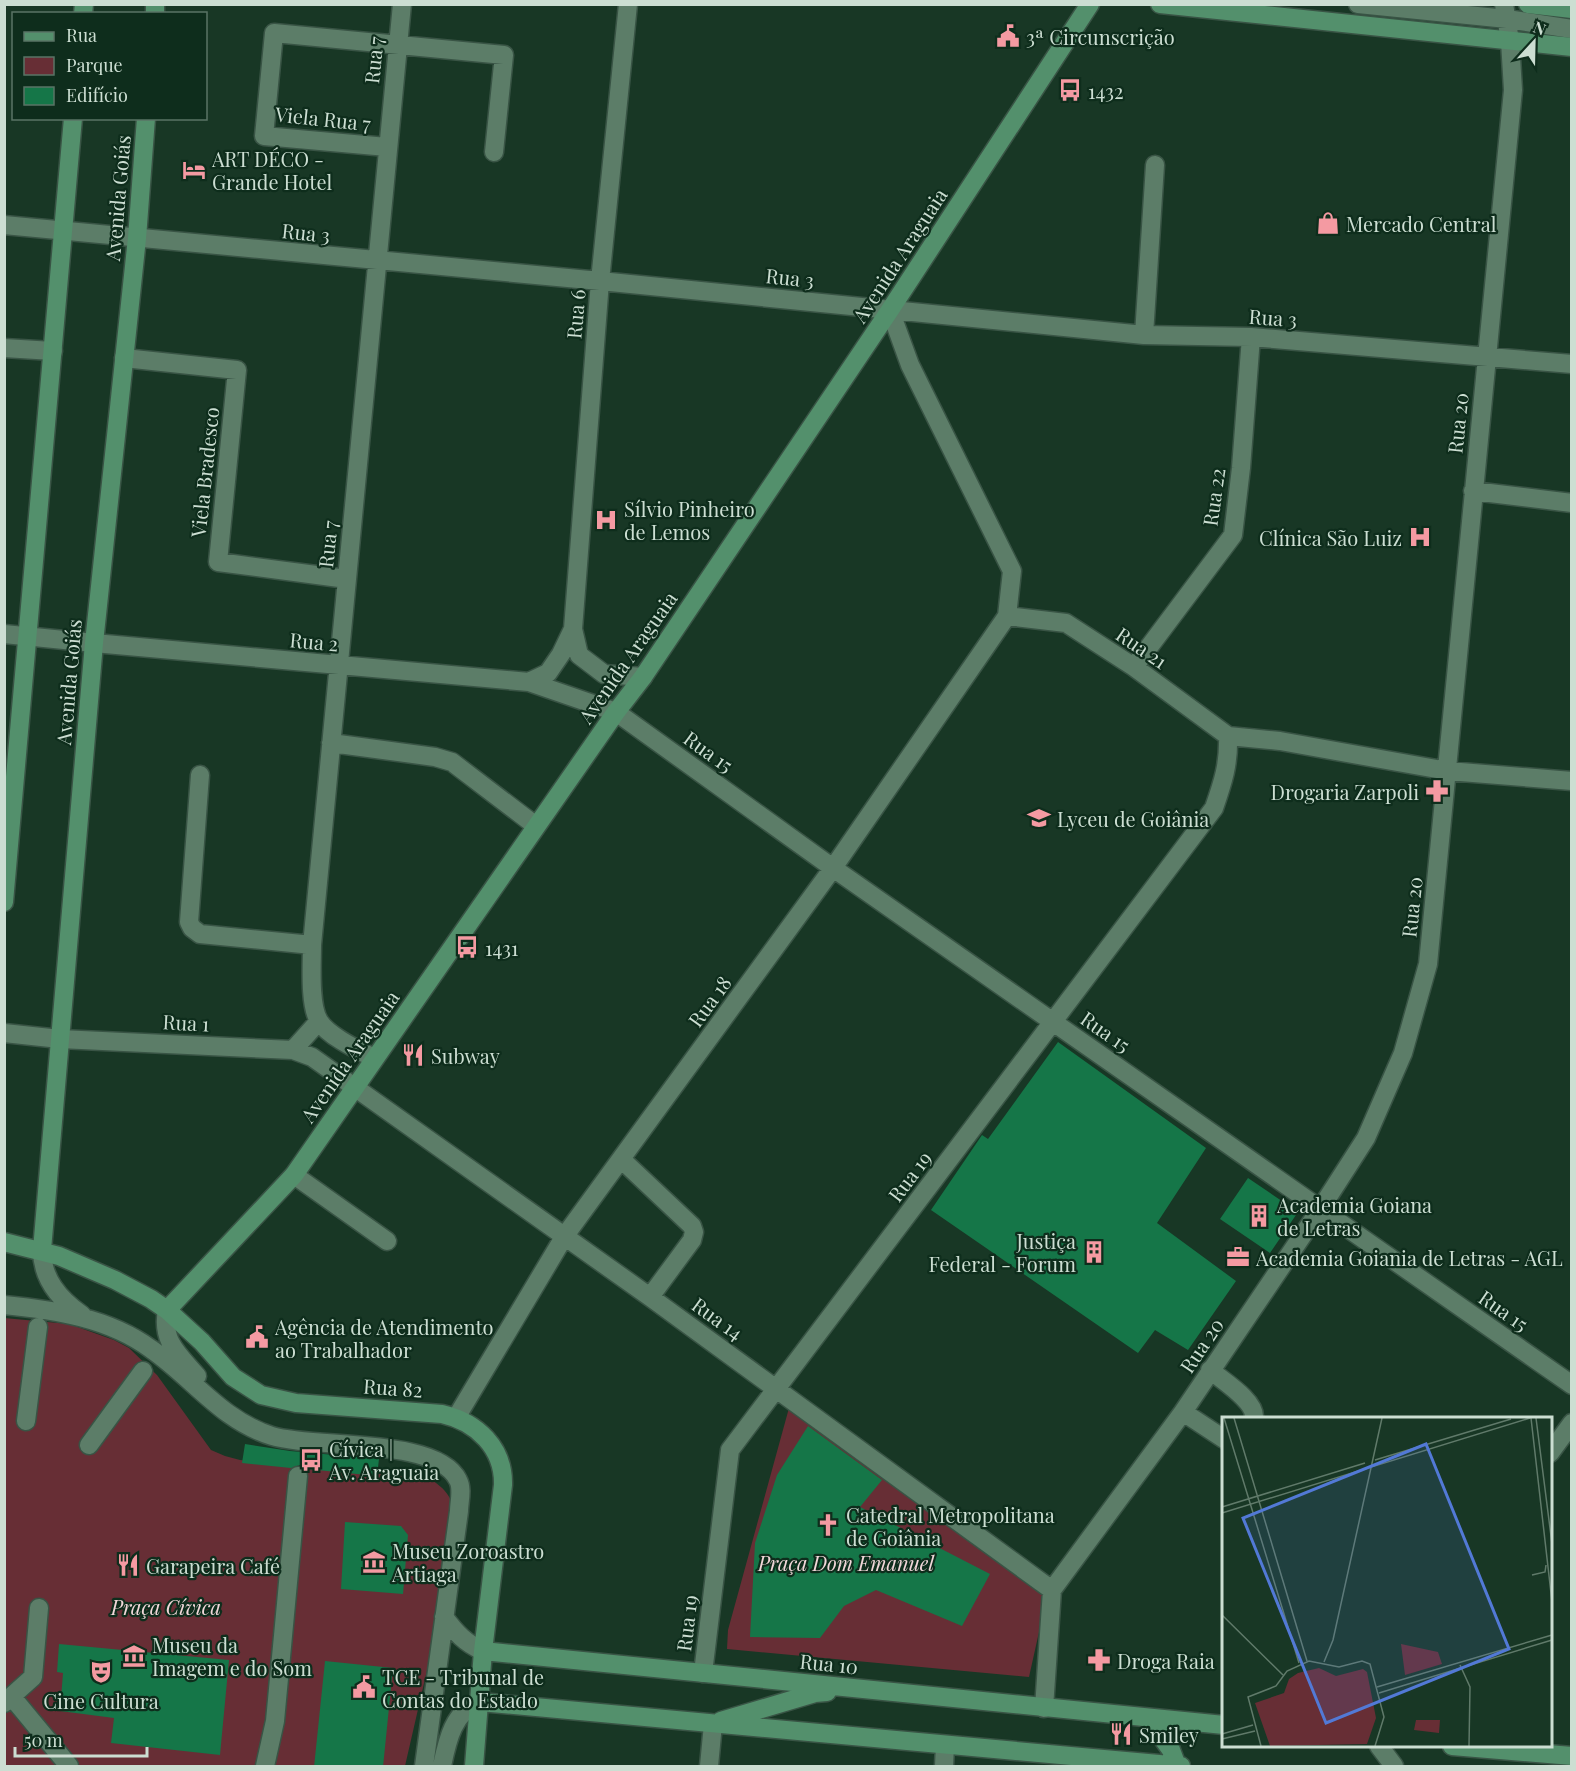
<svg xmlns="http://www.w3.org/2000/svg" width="1576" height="1771" viewBox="0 0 1576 1771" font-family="'Playfair Display',serif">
<rect width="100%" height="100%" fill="#183725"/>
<!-- green -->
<path fill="#672e35" d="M4,1318L69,1324L114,1340L129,1348L157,1375L211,1450L225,1456L240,1460L430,1479C444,1488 450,1494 454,1510L433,1644L405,1766H5Z
M789,1408L1047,1596L1029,1677L727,1649L728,1630Z"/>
<!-- building -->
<path fill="#157648" d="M1058,1042L1206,1148L1157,1223L1236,1281L1188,1350L1155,1330L1138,1353L931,1210L982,1135L988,1139Z
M1248,1178L1298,1212L1270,1253L1220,1219Z
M808,1426L882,1480L860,1507L990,1574L962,1626L876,1590L844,1606L820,1638L750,1637L755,1543L777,1475Z
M245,1444L290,1451L379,1459L377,1476L307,1469L300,1465L291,1468L242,1463Z
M345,1522L401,1526L408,1535L403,1594L341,1589Z
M59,1644L229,1660L220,1755L111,1743L114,1718L60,1711L63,1673L57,1672Z
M325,1661L393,1668L383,1767H314Z"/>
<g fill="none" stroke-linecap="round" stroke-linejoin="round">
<!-- minor casing -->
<g stroke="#395445" stroke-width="21">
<path id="minor" d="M628,4L600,281L573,629L579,655L604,674L643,677
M1358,4L1507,19L1572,29
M387,147L264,136L274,33L504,55L494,152
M4,225L600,281L1144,335L1251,337L1572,364
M1144,335L1155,165
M4,348L53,351
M124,358L237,370L218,562L347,579
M1473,491L1572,503
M1007,616L1066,623L1134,667L1228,736L1280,741L1448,771L1572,781
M4,634L94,643L529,682L616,712L833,868L1572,1385
M1134,667L1233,535L1241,468L1251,337
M529,682L548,673L561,654L573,629
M331,743L435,757L452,762L536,826
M200,775L189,922L192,928L200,934L312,945
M4,1033L60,1039L293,1050L312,1057L650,1297L1052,1590
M293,1050L319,1021
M374,1058C358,1050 328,1036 319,1021C309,1005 312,964 312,945L402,4
M621,1159L692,1226L694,1232L692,1240L650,1297
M294,1175L387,1241
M42,1250C42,1279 59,1299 82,1315
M4,1305C55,1310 109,1318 151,1349C193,1378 221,1420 272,1436C315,1449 437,1437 458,1480C463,1489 459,1502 459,1511L424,1766
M167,1310C161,1341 178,1354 197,1376
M1210,1370C1223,1381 1256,1401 1254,1418
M1183,1412L1224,1439
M456,1418L564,1237L833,868L1007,616L1012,571L910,365L890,310
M26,1421L38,1327
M89,1445L143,1371
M1550,1453L1572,1423
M444,1617C456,1633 465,1643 483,1651
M703,1673L730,1450L1214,808C1223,782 1229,764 1228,736
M12,1697L69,1766
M4,1703L33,1677L39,1608
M1044,1708L1052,1590L1183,1412L1321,1208L1366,1138L1403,1053L1428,964L1513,90L1510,41L1504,4
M1379,1746L1394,1766
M265,1766L275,1721L298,1476
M442,1766C447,1742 453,1711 480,1702
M709,1766L713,1724
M944,1766L945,1745"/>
</g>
<!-- major casing -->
<g stroke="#395445" stroke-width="21">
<path id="major" d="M1160,4L1572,47
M1528,4L1572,9
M83,14L84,4
M155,14V4
M4,902L73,118
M4,1242L59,1256L115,1280L151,1299L167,1310L202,1342L233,1377L261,1395L296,1403L442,1414C477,1422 504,1448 503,1485L483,1651L474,1766
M42,1250L94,643L137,238L146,118
M167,1310L294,1175L616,712L643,677L890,310L1090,4
M483,1651L1224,1725
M480,1702L1181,1766
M1148,1718L1171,1750L1177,1766
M721,1721L815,1693L827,1692
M1452,1746L1572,1756"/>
</g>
<!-- minor -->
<use href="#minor" stroke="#5c7d68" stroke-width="18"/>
<!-- major -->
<use href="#major" stroke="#53906c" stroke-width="18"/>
</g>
<!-- icons -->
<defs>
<g id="civic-bare" transform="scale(1.8)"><path d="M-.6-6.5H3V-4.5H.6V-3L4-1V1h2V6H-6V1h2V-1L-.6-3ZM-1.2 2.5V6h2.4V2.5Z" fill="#f49aa2" stroke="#0e2d1c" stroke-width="2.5" paint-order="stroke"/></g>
<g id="bus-bare" transform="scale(1.8)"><path d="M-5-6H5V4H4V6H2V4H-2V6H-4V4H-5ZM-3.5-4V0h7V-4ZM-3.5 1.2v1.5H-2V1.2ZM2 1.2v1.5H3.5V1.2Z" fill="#f49aa2" stroke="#0e2d1c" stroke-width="2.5" paint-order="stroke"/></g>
<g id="hotel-bare" transform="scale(1.8)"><path d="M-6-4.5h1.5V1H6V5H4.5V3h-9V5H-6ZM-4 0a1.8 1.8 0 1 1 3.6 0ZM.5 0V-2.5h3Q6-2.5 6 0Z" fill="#f49aa2" stroke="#0e2d1c" stroke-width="2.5" paint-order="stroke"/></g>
<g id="shop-bare" transform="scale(1.8)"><path d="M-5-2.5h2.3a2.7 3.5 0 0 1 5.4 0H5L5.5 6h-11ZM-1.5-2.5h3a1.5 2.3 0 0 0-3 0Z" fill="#f49aa2" stroke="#0e2d1c" stroke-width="2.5" paint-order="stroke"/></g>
<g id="hospital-bare" transform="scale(1.8)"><path d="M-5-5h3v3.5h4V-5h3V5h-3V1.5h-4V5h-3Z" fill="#f49aa2" stroke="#0e2d1c" stroke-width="2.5" paint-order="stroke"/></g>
<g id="pharmacy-bare" transform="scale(1.8)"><path d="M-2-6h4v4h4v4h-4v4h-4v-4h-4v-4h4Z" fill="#f49aa2" stroke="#0e2d1c" stroke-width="2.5" paint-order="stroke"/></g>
<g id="school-bare" transform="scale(1.8)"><path d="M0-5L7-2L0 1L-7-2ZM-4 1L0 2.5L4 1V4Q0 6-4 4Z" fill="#f49aa2" stroke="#0e2d1c" stroke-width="2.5" paint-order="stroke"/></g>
<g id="restaurant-bare" transform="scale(1.8)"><path d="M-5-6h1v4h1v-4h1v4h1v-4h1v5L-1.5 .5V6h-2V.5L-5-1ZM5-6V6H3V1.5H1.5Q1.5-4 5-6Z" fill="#f49aa2" stroke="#0e2d1c" stroke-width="2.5" paint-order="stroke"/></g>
<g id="building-bare" transform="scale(1.8)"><path d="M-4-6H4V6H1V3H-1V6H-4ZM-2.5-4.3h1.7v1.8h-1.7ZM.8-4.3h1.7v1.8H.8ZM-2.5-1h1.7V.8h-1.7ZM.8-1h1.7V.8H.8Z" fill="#f49aa2" stroke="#0e2d1c" stroke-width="2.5" paint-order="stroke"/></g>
<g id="office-bare" transform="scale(1.8)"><path d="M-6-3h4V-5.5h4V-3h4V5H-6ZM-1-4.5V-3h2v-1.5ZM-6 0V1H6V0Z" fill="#f49aa2" stroke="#0e2d1c" stroke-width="2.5" paint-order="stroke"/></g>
<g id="church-bare" transform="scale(1.8)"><path d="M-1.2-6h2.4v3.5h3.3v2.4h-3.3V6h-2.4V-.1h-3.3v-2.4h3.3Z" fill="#f49aa2" stroke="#0e2d1c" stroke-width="2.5" paint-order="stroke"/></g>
<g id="museum-bare" transform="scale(1.8)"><path d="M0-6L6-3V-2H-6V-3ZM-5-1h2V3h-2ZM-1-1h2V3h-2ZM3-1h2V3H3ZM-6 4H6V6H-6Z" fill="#f49aa2" stroke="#0e2d1c" stroke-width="2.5" paint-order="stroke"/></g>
<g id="theatre-bare" transform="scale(1.8)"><path d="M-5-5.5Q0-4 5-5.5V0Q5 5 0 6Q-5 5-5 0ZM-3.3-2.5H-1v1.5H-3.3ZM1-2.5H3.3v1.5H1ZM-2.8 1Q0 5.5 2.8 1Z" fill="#f49aa2" stroke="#0e2d1c" stroke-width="2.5" paint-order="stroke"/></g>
</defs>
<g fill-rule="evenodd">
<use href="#civic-bare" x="1008" y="36"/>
<use href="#bus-bare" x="1070" y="90"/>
<use href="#hotel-bare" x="194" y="170"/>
<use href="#shop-bare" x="1328" y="223"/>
<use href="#hospital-bare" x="606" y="520"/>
<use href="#hospital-bare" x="1420" y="537"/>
<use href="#pharmacy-bare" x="1437" y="791"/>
<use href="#school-bare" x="1039" y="818"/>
<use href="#bus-bare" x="467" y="947"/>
<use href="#restaurant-bare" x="413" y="1055"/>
<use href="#building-bare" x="1259" y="1216"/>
<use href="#building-bare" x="1094" y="1252"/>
<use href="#office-bare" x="1238" y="1257"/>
<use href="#civic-bare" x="257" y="1337"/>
<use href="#bus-bare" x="311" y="1460"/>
<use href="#church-bare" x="828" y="1525"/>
<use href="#museum-bare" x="374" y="1562"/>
<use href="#restaurant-bare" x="128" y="1565"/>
<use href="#museum-bare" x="134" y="1656"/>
<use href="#pharmacy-bare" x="1099" y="1660"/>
<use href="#theatre-bare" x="101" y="1672"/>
<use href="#civic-bare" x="364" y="1687"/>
<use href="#restaurant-bare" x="1121" y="1734"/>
</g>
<g text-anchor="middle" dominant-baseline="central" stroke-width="4.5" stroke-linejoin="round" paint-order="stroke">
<!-- poi labels -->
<g font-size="20" fill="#ccded2" stroke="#0e2d1c" text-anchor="start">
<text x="1026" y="36">3ª Circunscrição</text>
<text x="1088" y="90">1432</text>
<text x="212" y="158">ART DÉCO -<tspan x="212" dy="23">Grande Hotel</tspan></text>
<text x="1346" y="223">Mercado Central</text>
<text x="624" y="508">Sílvio Pinheiro<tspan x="624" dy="23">de Lemos</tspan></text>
<text x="1402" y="537" text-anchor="end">Clínica São Luiz</text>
<text x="1419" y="791" text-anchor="end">Drogaria Zarpoli</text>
<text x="1057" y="818">Lyceu de Goiânia</text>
<text x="485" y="947">1431</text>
<text x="431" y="1055">Subway</text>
<text x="1277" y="1204">Academia Goiana<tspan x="1277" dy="23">de Letras</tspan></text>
<text x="1076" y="1240" text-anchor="end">Justiça<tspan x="1076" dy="23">Federal - Forum</tspan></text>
<text x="1256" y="1257">Academia Goiania de Letras - AGL</text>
<text x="275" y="1326">Agência de Atendimento<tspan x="275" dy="23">ao Trabalhador</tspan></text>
<text x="329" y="1448">Cívica |<tspan x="329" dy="23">Av. Araguaia</tspan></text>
<text x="846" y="1514">Catedral Metropolitana<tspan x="846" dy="23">de Goiânia</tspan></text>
<text x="392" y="1550">Museu Zoroastro<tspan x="392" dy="23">Artiaga</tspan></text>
<text x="146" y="1565">Garapeira Café</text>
<text x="152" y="1644">Museu da<tspan x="152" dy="23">Imagem e do Som</tspan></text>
<text x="1117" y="1660">Droga Raia</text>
<text x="382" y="1676">TCE - Tribunal de<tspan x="382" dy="23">Contas do Estado</tspan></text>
<text x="101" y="1700" text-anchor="middle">Cine Cultura</text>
<text x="1139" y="1734">Smiley</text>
</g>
<!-- street labels -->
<g font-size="20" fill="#ccded2" stroke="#0e2d1c">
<text transform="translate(373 60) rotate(-84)">Rua 7</text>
<text transform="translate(323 118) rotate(6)">Viela Rua 7</text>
<text transform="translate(117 198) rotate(-85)">Avenida Goiás</text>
<text transform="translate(306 232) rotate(6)">Rua 3</text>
<text transform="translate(899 255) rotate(-57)">Avenida Araguaia</text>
<text transform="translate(790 277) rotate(6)">Rua 3</text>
<text transform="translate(575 314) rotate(-85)">Rua 6</text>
<text transform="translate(1273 317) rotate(4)">Rua 3</text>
<text transform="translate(1457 423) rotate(-84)">Rua 20</text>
<text transform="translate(204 472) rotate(-84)">Viela Bradesco</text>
<text transform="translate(1213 497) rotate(-82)">Rua 22</text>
<text transform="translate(327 544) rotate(-84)">Rua 7</text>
<text transform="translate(314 641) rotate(5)">Rua 2</text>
<text transform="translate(1142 647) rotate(34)">Rua 21</text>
<text transform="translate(627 657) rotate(-55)">Avenida Araguaia</text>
<text transform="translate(68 682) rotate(-85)">Avenida Goiás</text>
<text transform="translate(709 751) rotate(36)">Rua 15</text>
<text transform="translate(1411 907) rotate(-84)">Rua 20</text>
<text transform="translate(709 1001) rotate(-54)">Rua 18</text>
<text transform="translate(186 1022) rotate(3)">Rua 1</text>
<text transform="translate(1106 1031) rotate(35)">Rua 15</text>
<text transform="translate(349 1056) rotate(-55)">Avenida Araguaia</text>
<text transform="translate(909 1176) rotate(-53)">Rua 19</text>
<text transform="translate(1504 1310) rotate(35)">Rua 15</text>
<text transform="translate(718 1318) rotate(36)">Rua 14</text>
<text transform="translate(1201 1345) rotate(-56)">Rua 20</text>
<text transform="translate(393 1387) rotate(4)">Rua 82</text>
<text transform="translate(686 1623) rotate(-83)">Rua 19</text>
<text transform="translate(829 1663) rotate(6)">Rua 10</text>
</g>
<!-- park labels -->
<g font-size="20" font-style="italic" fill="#f2d8da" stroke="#0e2d1c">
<text x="846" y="1562">Praça Dom Emanuel</text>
<text x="166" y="1606">Praça Cívica</text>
</g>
</g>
<!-- overview -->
<g transform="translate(1222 1417)">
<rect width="330" height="330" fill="#183725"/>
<path d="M179,227L216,235L220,247L183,258ZM97,251L114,259L141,252L145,255L154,301L145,327L48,329L33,286L62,276L67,262L76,256ZM194,303H218L217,316L192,313Z" fill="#672e35"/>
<path fill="none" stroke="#607a6a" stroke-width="1.5" d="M2,1L77,246M12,1L85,244M309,1L330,185M314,1L330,127M153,43L289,2M0,90L143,46M0,96L308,1M310,158L323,155L324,148M0,198L61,258M102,245L111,223L160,1M238,248L248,270L247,329M155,270L330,218M157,276L330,223M0,317L31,308M0,322L33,314M39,329L26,280L54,269L65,254L87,244L117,250L140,244L148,247L162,300L153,329"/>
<path fill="#5279d6" fill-opacity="0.15" stroke="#5279d6" stroke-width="3" d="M204,27L287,232L104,306L21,101Z"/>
<rect width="330" height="330" fill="none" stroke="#ccded2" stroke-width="3"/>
</g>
<!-- border -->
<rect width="1576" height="1771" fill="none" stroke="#ccded2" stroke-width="12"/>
<!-- legend -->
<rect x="12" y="12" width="195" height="108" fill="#0e2d1c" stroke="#5a7465" stroke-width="1.5"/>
<rect x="24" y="32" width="30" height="9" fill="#53906c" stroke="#5a7465" stroke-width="1.5"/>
<text x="66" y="42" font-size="18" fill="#ccded2">Rua</text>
<rect x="24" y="57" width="30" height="18" fill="#672e35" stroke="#5a7465" stroke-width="1.5"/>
<text x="66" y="72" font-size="18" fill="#ccded2">Parque</text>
<rect x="24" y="87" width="30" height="18" fill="#157648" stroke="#5a7465" stroke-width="1.5"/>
<text x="66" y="102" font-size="18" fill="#ccded2">Edifício</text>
<!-- north arrow -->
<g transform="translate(1534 42) rotate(22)" stroke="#0e2d1c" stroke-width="4.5" paint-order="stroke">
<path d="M0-4.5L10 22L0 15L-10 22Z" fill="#ccded2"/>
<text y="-9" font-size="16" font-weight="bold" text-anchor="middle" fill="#ccded2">N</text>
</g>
<!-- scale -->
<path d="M15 1747v9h132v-9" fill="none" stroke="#ccded2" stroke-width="3"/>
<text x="24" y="1747" font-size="18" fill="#ccded2" stroke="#0e2d1c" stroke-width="4.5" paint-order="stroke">50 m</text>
</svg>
